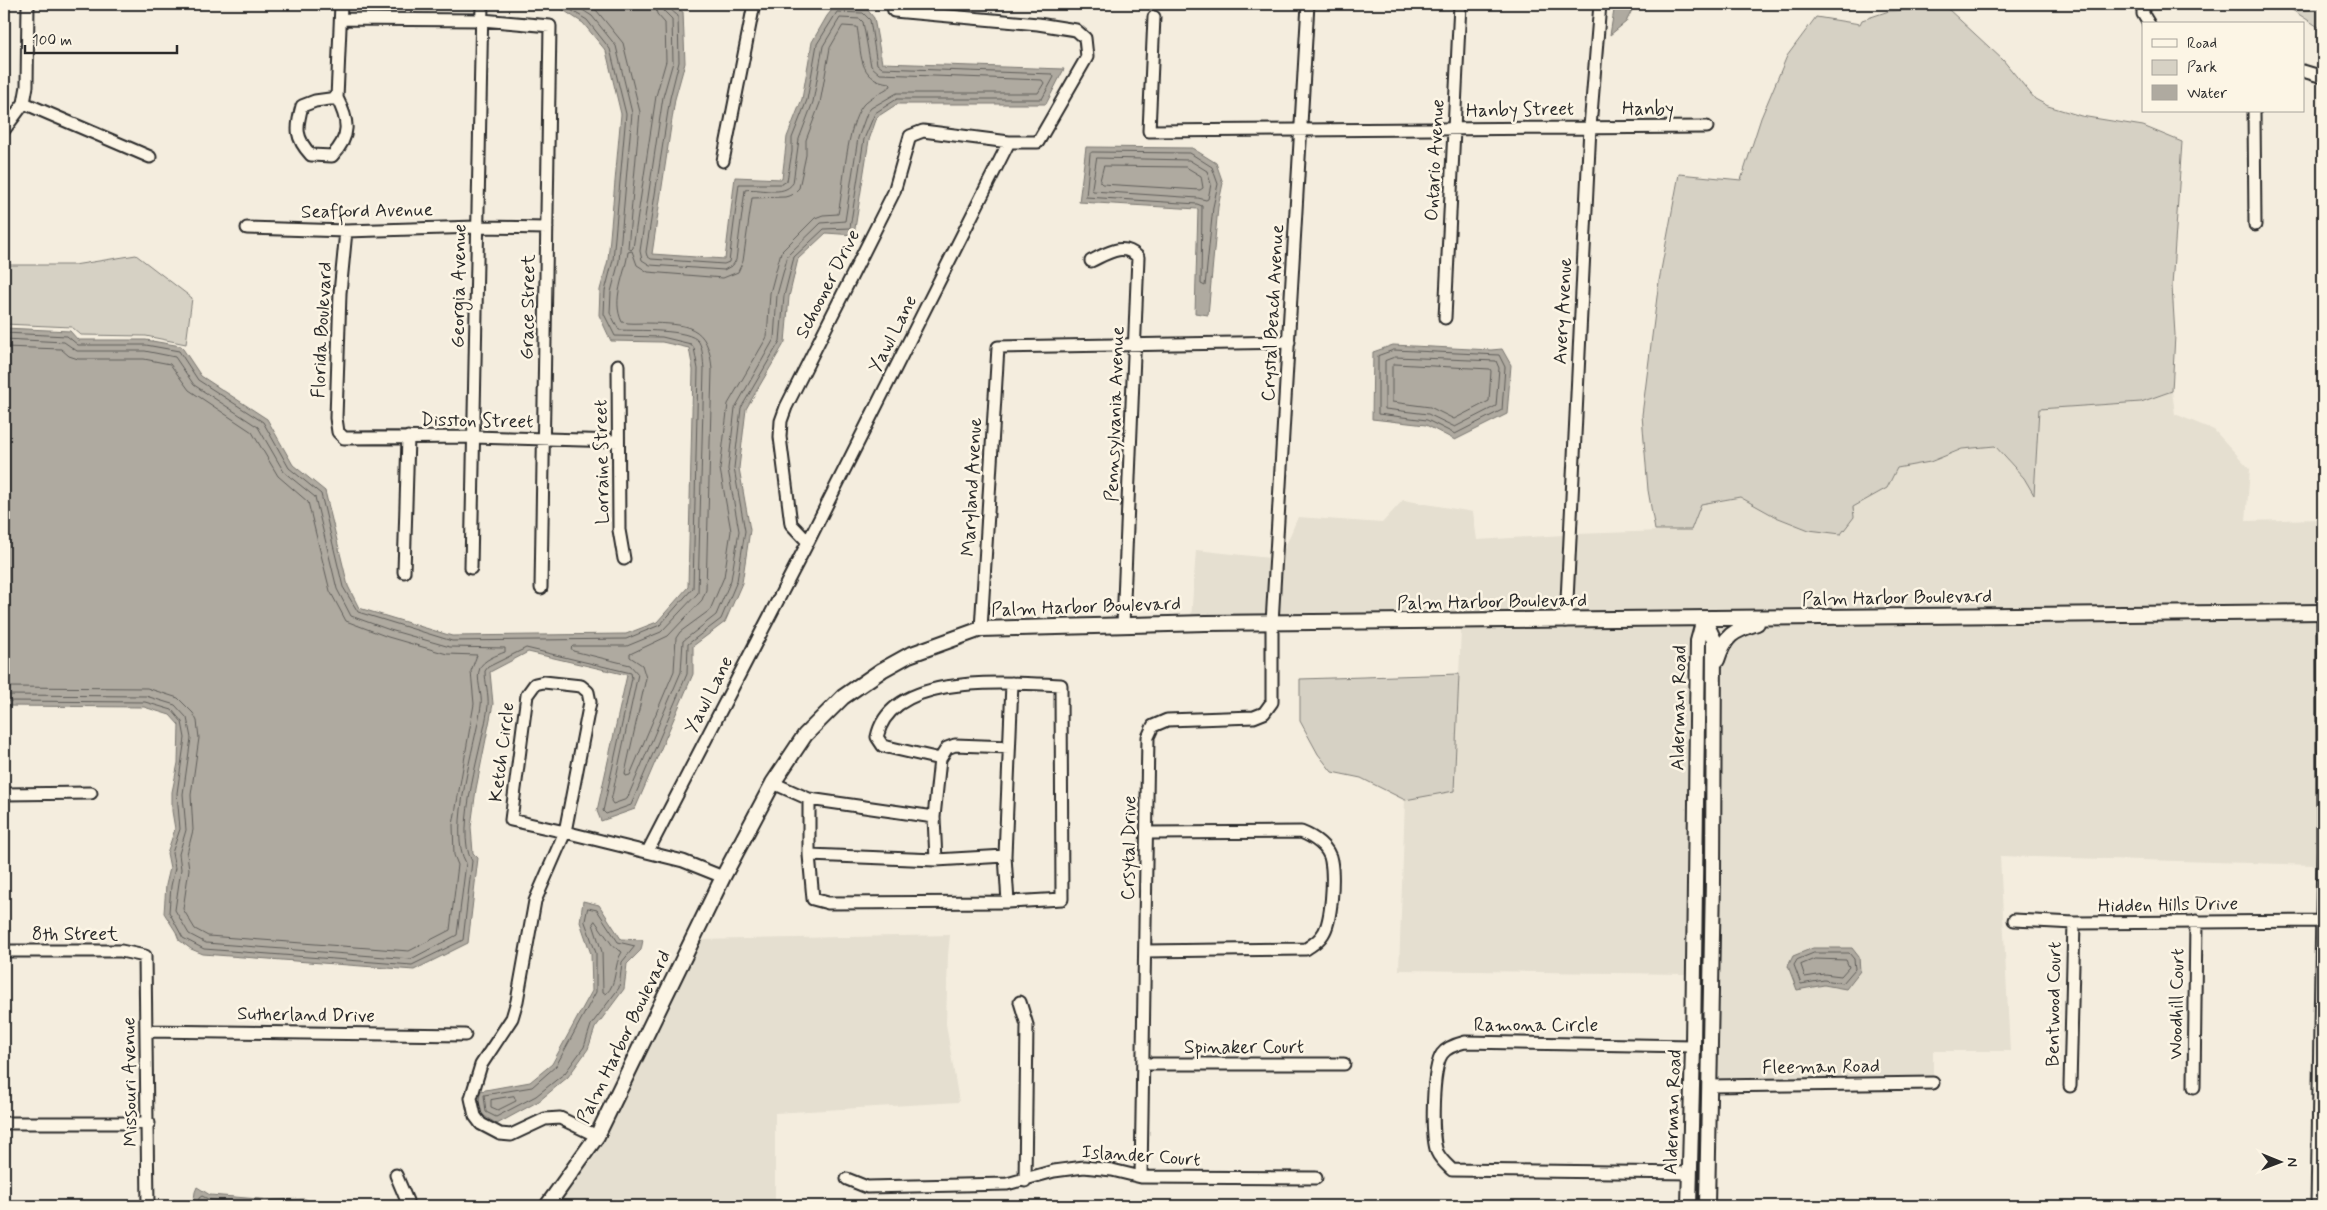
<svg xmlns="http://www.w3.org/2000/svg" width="2327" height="1210" viewBox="0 0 2327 1210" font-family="Mynerve,sans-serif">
<rect width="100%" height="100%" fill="#f4edde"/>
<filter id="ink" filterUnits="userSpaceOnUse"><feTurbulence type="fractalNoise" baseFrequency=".02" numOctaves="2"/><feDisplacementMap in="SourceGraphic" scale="10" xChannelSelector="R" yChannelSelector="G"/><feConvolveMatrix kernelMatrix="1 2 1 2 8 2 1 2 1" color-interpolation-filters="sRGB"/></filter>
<g filter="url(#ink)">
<!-- built -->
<path fill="#e5dfd0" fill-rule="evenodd" d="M2172,391L2175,414L2214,430L2250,469L2246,521L2323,519V607L1572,615L1576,534L1691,530L1701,504L1740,497L1776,517L1809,530L1841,534L1853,507L1887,488L1897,468L1930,462L1962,449L1995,446L2024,478L2034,494L2039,409L2141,402Z
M1403,500L1473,512L1477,540L1564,535L1560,616L1279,618L1282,554L1298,517L1382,523Z
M1196,550L1270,558L1267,618L1191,619Z
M2317,617V865L2000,856L2010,1051H1933V1078L1715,1081L1713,625ZM1813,948H1852L1846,988L1824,985Z
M1696,625L1688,974L1399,970L1405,800L1454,790L1461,629L1278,631V629Z
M1705,636L1708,642L1706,974H1700L1704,642Z
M950,935L948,955L946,1024L959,1102L775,1113V1206H554L595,1156L699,940Z"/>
<!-- green -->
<path fill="#d6d1c4" stroke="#807e78" d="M2283,4H2323V30Z
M1947,8L2003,60L2035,99L2048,106L2081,116L2143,126L2182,142L2172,286L2175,335L2172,391L2141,402L2039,409L2034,495L2024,478L1995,446L1962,449L1930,462L1897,468L1887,488L1853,507L1854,517L1841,534L1809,530L1776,517L1740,497L1701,504L1691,530H1655L1648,490L1642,415L1659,281L1679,174L1741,180L1761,118L1787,56L1816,17L1860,24L1862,20L1889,11Z
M136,255L192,298L186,344L146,336L81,335L72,327L4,324V265H74Z
M1459,674L1454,791L1405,800L1361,778L1332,772L1318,754L1300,721V679Z"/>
<!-- water -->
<path fill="#afaaa0" stroke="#7a7771" d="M554,4H670L683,12L685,63L675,99L652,254L725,259L735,177L782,179L787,137L802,99L812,42L827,16L835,6L866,8L874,18L882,63L1064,69L1046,104H897L877,117L869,140L854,235L826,233L798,259L789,297L785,342L746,409L739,468L750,530L742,583L725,622L693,646V674L635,809L601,821L597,811L627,675L528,652L490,672L493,704L476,789L471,827L473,853L478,858L468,943L414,970L203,954L191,949L179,940L176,932L164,913L166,885L170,868L167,853L175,829L172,811V792L178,763L179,725L170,715L144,707L4,706V328L70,331L78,340H146L181,346L201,376L267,419L293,465L325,491L348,586L359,608L452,636L626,634L657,622L688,587L693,370L689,348L662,342L611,341L599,315L600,290L608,260L621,114L606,51L583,23Z
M1615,4H1635L1626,22L1610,35Z
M1086,147L1192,148L1216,163L1223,183L1218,207L1208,315L1195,313L1198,209L1079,202Z
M1393,345L1491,350L1502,349L1511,365L1507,414L1455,440L1426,425L1372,419L1373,352Z
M583,901L599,905L621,939L643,940L641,950L627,964L624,989L595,1028L588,1049L568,1077L539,1101L497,1124L481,1114L479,1105L480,1091L530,1082L552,1064L581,1011L592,991L591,954L580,922Z
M1813,948H1852L1859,957L1860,971L1846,989L1824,985L1797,990L1788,966L1793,956Z
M197,1187L210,1195L271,1200L305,1199L312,1202L314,1206H193L195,1192Z"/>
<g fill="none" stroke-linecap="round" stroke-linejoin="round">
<!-- shore -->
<path stroke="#605e5a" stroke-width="1" d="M573,4L592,16L616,46L632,113L619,261L611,292L610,313L619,330C635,331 690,328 699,342C703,349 703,361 704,369L698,593L661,632L627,646H573L571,648L573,651L630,665L638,674L611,801L613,804L627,799L681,672L683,641L716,615L731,580L739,531L728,469L735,408L774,339L777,295L788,255L821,223L845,221L858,138L867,113L871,108L897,93H1038L1044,83L1042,80L880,74L871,66L863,22L860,19L840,18L823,46L813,102L799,139L793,183C783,198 759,187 745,190L736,260L733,265L724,270L650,265L642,260L640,251L663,97L673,62L672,19L664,11L662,4
M587,4L597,11L623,43L640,112L628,248L631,250L633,248L656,96L666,61L665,23L657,14L655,4
M843,26L857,27C862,53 857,80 890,83L891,86C882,92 870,97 863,105C846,126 844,186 838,214L823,215L815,218L781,252L770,293L767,337L728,404L720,469L731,531L724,577L710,610L680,632L676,638L674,671L630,775L626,776L625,773L646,678L642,665L630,657V654L668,636L702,600L706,590L712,370C709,324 687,324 646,323C638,323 630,324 622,322C611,299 625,276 628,252L632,251L637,265L648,272L723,278L738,272L743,261L752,198L785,197L792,195L799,188L806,155V140L820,103L830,48Z
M1092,152L1190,153L1212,167L1218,184L1213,207L1205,286L1201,284L1202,206L1197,204L1086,197L1090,154Z
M1097,158L1189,160L1207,171L1211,184L1208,199L1206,200L1198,198L1093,191L1092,189Z
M1104,166L1186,167L1201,176L1203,188L1200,190L1102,184L1100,182Z
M4,333L67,336L78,345H146L179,351L198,380L263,422L289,468L321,494L343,587L358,612L452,641L626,639L660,625L693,588L698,369L694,348L691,344L662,337L615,336L604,314L605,291L613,260L626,114L610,49L587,20L561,4
M4,339L64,342L77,351H145L175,357L194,385L258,427L284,472L315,497L337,589L351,616L390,630L450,647L505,648V652C497,655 483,660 480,668C475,679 483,694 481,706C476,743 447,831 466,863L457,935L411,959L206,943L189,934L175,910L181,869L179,854L186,830L183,794L191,738L187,718L175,705L146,696L4,695
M4,347L61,349L69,356L78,359H144L170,364L189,390L252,432L278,476L308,502L330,591L346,621L388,637L447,654L477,655L471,671L474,704L453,825L454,855L458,865L450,930L409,951L208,936L195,929L183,909L189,869L187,854L193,830L191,795L199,738L197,721L193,713L178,698L147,688L4,687
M1394,350L1499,355L1505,367L1502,410L1455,434L1427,420L1378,414V356Z
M1395,357L1496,361L1499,368L1496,406L1455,427L1428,414L1385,409V361Z
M1395,364L1490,369L1491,371L1489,401L1454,419L1430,407L1392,402V367Z
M4,701L145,702L172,710L182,722L185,738L177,793L180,829L172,853L175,868L171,886L169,912L183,938L204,949L412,965L463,940L472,861C453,831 484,742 488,706C489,694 485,682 485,671L488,667L526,648L631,673L632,678L603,811L606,814L631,805L687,674L688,644L721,619L737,581L745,531L734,468L741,408L780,341L784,296L794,257L824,229L850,228L864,139L875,113L897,99H1042L1054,77L1052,74L882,68L877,64L870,20L863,13L837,12L817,44L807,100L792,138V152L787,181L782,184H739L729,262L724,264L651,259L647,256L646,252L670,98L679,62L678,16L670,9L668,4
M588,908L597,910L618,942L635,946L622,962L619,988L591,1025L584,1047L565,1073L536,1096L496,1117L486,1112L484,1095L532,1087L556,1066L596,992V953L585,922Z
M595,921L613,946L622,952C613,965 618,983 606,994L603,992L602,952L593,924Z
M1814,953H1849L1854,959L1855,969L1843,983L1824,980L1801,984L1794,965L1797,960Z
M1815,959L1846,960L1849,967L1841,976L1824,974L1805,977L1801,965Z
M514,1096L516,1101L498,1110L491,1107V1100Z
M198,1206L199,1198L202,1196L210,1200L271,1205L303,1204L308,1206"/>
<!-- minor casing -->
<g stroke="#2b2b2b" stroke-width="15">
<path id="minor" d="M2143,4V14L2149,24
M1154,17L1149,131L1707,127
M341,19L482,20L550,26L541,588
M2303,71L2323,77
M337,98C349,121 351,136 332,156L311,155C295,138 296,128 302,106L315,101Z
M337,98L341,4
M24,103L150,157
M2254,111L2255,225
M4,130L24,103L27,86L28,4
M723,161L754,4
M247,228L346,231L477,227L547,228
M346,231L340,293L336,418L338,432L344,438L474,437L618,441
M1091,261C1108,253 1123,242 1138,257L1123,625
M1445,318L1460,4
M618,365L619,530L624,559
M808,542L791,524L780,437L781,421L786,407L894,192L910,136L923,131L1009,142H1038L1087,57L1085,38L1076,30L1038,24L894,11L892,4
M471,568L482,4
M404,572L408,437
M1566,621L1590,127L1600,4
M981,629L998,347L1289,342
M544,682L581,686L588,692L590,702L565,832L511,820L527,695L535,684Z
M773,783L809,799L934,817
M4,794L91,793
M809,799V855L813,899L828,903L1008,902L1062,899L1061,685C1010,683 891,671 877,737L883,746L940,759
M648,851L808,542L1009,142
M809,855L936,860L1005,856
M936,860L934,817L940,759L947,748L955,745L1009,747
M1008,902L1005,856L1012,683
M2014,920L2074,923L2321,921
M4,951H121L145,956L148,1206
M1145,951L1306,949C1313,944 1318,942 1323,934C1332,921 1334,877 1331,861C1329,847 1314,837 1301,832L1147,833
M1020,1002L1027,1025L1025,1181
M146,1031L465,1035
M1144,1064H1344
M1709,1086L1933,1083
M2070,1086L2074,923
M2194,1087L2196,921
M4,1123H149
M597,1136L560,1118L545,1119L511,1135L500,1134L481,1124L475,1116L471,1098L481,1065L512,1018L517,1001L535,901L565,832L683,861L723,877
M1690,1173L1452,1170C1447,1165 1440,1159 1437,1152C1431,1136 1432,1068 1442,1054C1447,1047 1457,1044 1465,1042L1693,1046
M396,1175L407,1201V1206
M1141,1177L1148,737L1153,726L1167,720L1254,717L1264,713L1272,702V623L1308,4
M847,1179L867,1187L1007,1184L1054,1171L1084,1167L1112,1170L1141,1177L1316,1178
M2317,1206L2323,850V612"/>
</g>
<!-- major casing -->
<g stroke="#2b2b2b" stroke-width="18">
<path id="major" d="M1704,619L1714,640L1713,881L1707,1206
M1717,660C1725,635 1733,631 1757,623
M547,1206L597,1136L723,877L773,783L805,735L843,697L882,670L909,655L981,629L1206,623L2323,612
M1689,1206L1693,1046L1698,641L1704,619"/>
</g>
<!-- minor -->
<use href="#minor" stroke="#fcf5e5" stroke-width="11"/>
<!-- major -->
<use href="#major" stroke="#fcf5e5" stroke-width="14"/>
</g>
</g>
<g text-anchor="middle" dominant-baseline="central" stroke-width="5" stroke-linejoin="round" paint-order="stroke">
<!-- street labels -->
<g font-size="19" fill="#2b2b2b" stroke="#fcf5e5">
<text x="1648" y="109">Hanby</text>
<text transform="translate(1520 110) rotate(-1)">Hanby Street</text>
<text transform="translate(1435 160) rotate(-87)">Ontario Avenue</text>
<text transform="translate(367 211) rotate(-1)">Seafford Avenue</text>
<text transform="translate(828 284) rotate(-63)">Schooner Drive</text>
<text transform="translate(459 286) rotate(-89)">Georgia Avenue</text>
<text transform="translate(528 307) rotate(-89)">Grace Street</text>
<text transform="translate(1563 311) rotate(-87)">Avery Avenue</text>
<text transform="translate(1273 313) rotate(-87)">Crystal Beach Avenue</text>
<text transform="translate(322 330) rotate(-87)">Florida Boulevard</text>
<text transform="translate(893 334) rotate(-63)">Yawl Lane</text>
<text transform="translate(1115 414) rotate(-88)">Pennsylvania Avenue</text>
<text transform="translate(477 421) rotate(1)">Disston Street</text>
<text transform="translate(602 462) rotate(-91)">Lorraine Street</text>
<text transform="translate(972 487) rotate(-87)">Maryland Avenue</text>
<text transform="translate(1897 598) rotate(-1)">Palm Harbor Boulevard</text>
<text transform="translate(1492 602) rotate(-1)">Palm Harbor Boulevard</text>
<text transform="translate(1086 607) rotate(-2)">Palm Harbor Boulevard</text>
<text transform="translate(709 695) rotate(-63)">Yawl Lane</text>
<text transform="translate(1679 708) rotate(-89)">Alderman Road</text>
<text transform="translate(502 752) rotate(-83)">Ketch Circle</text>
<text transform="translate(1129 848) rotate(-89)">Crsytal Drive</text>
<text transform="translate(2168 905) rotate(-1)">Hidden Hills Drive</text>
<text x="75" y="934">8th Street</text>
<text transform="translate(2054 1004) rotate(-89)">Bentwood Court</text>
<text transform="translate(2177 1004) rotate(-89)">Woodhill Court</text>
<text transform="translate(306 1015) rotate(1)">Sutherland Drive</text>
<text x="1536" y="1025">Ramona Circle</text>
<text transform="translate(624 1037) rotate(-64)">Palm Harbor Boulevard</text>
<text x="1244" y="1047">Spinaker Court</text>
<text transform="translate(1821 1067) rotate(-1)">Fleeman Road</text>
<text transform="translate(130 1082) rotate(-91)">Missouri Avenue</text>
<text transform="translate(1673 1112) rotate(-88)">Alderman Road</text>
<text transform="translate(1141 1156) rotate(4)">Islander Court</text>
</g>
</g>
<!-- margin -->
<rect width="2327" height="1210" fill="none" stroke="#fcf5e5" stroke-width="20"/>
<rect x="10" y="10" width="2307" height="1190" fill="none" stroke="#2b2b2b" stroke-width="2" filter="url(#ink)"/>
<!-- legend -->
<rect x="2142" y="22" width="162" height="90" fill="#fcf5e5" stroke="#a8a49b"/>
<rect x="2152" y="39" width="25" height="8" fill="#fcf5e5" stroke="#a8a49b"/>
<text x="2187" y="48" font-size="15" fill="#2b2b2b">Road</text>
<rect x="2152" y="60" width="25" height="15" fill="#d6d1c4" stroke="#a8a49b"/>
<text x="2187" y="72" font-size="15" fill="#2b2b2b">Park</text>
<rect x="2152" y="85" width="25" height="15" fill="#afaaa0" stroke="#a8a49b"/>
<text x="2187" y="98" font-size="15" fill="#2b2b2b">Water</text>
<!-- north arrow -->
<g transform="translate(2280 1162) rotate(91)" stroke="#fcf5e5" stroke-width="4" paint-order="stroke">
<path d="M0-4L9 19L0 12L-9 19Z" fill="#2b2b2b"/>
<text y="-8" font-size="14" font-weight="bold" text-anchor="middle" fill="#2b2b2b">N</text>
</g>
<!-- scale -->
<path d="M25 45v8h152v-8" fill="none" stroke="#2b2b2b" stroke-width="2.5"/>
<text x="32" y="45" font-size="15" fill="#2b2b2b" stroke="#fcf5e5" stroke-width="4" paint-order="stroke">100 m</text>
</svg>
